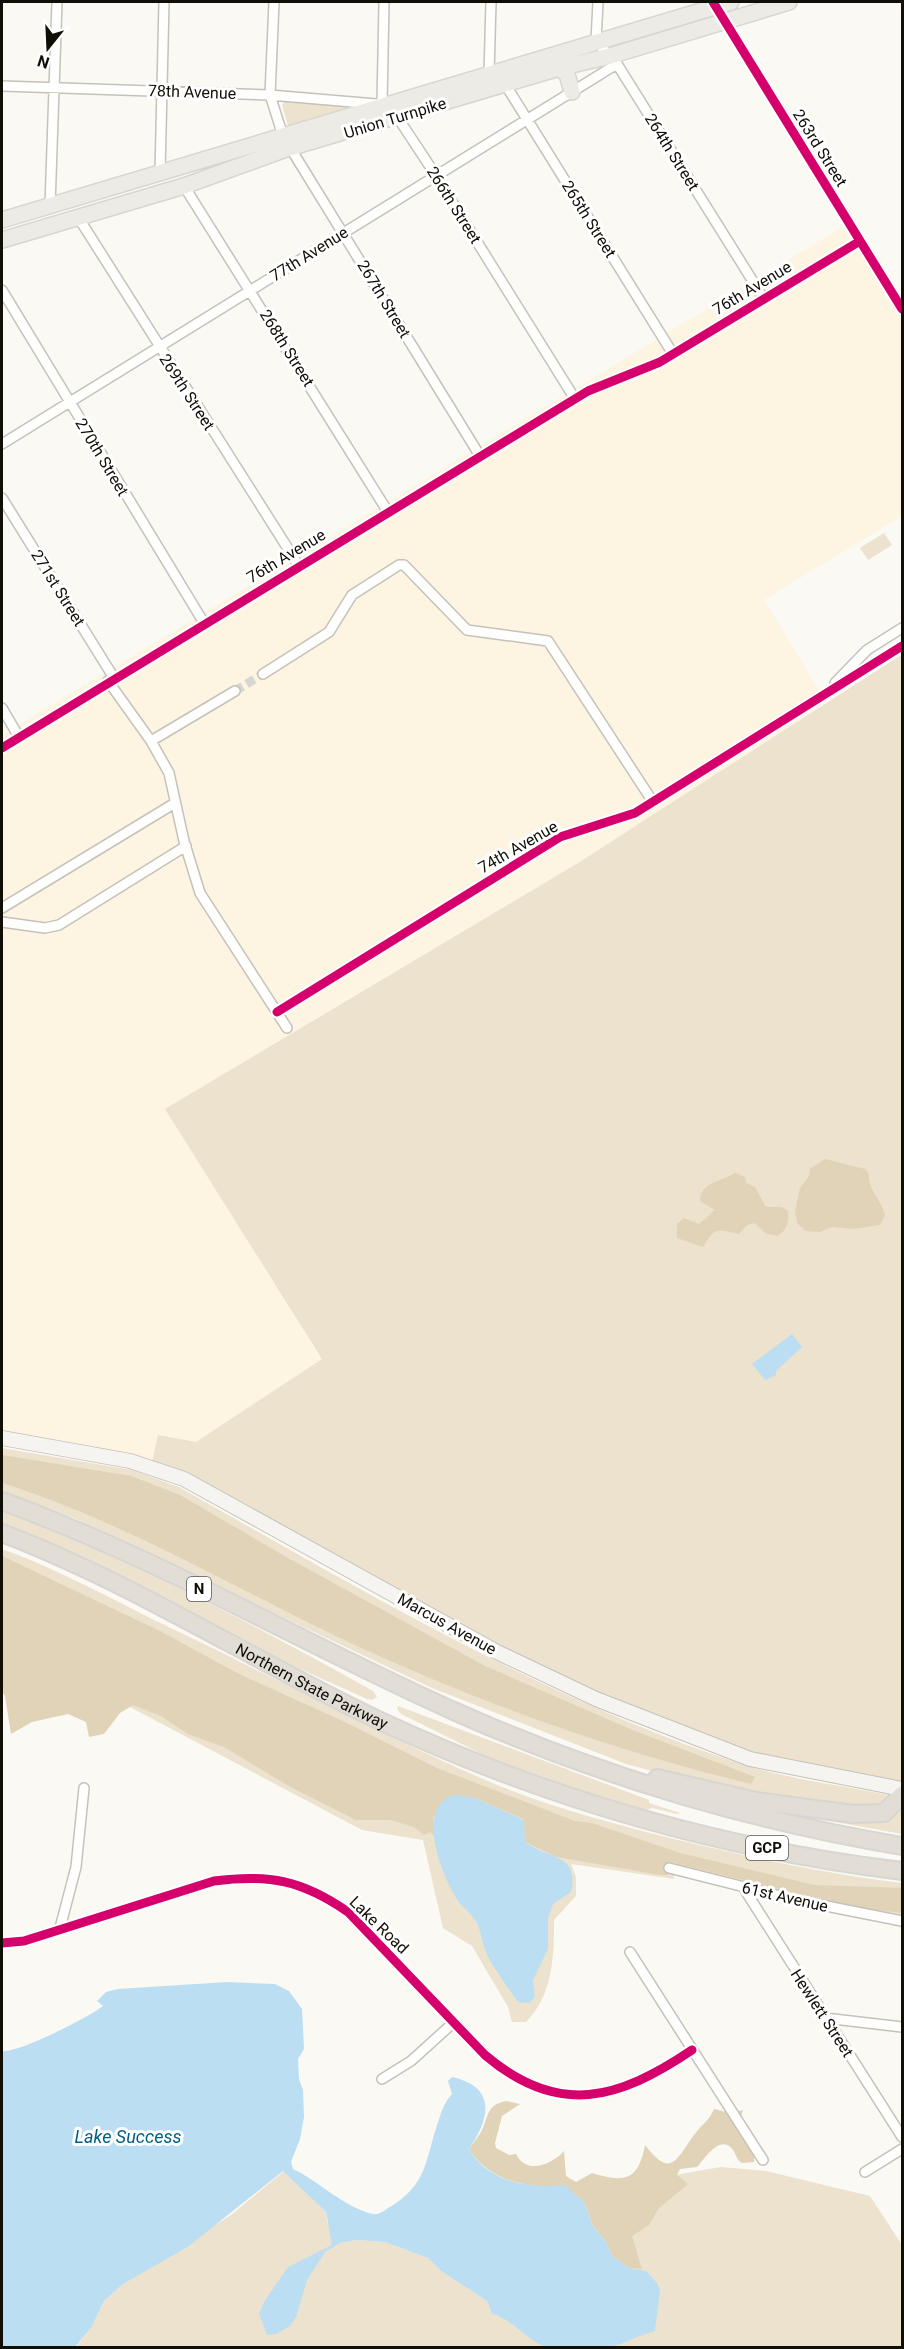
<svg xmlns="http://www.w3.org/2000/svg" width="904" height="2349" viewBox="0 0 904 2349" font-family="Roboto,sans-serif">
<rect width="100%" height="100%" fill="#fbf9f4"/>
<!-- built -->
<path fill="#fdf4e1" d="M849,223L902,311V516L764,600L827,703L578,863L166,1109L322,1359L196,1442L151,1467L2,1438V735Z"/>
<!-- green -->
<path fill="#ece2cd" d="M285,101L350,104L355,106L288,126L282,105Z
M884,533L892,545L868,560L860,548Z
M901,655L902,1789L778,1766L618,1708L151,1467L158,1435L196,1442L322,1359L165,1109L578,863Z
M2,1448L132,1470L179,1487C358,1588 542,1698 738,1763C787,1779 839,1785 889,1795L892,1800L876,1811L712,1787L626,1764L432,1688L74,1518L2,1491Z
M2,1511C130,1559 253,1624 373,1691L377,1697L372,1700L367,1699L278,1659L106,1569L2,1525Z
M2,1549C61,1570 116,1602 173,1629C278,1679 381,1735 488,1781C548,1807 611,1823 674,1839C750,1857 825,1874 902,1883V1916L842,1907L674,1868V1879L571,1864L576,1877V1896L554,1920C554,1956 553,1995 526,2022H512L508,2007L472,1946L443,1928L423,1840L362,1830L94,1688L2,1680Z
M398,1706L649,1800V1803L680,1813L677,1814L652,1808L646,1810L591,1794L488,1757L401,1714L397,1709Z
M902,1807V1834L824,1820V1816L889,1819Z
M721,2167L766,2171L870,2196L902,2245V2347H611L637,2335L655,2331L657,2283L629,2268V2183Z
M284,2171L326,2212L327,2222L340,2243L356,2240L385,2242L428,2258L441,2271L487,2301L492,2314C513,2320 528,2337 548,2347L75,2348L91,2328L104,2301L123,2284L231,2215Z"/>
<!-- forest -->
<path fill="#e0d3b7" d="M825,1159L865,1169C871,1175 868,1180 871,1187C876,1197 882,1204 885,1215L880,1225L854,1229L832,1227L820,1232L805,1231L797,1223L795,1211L800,1188L809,1176L810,1169Z
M735,1173L745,1177L746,1183L755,1187L766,1207H782L788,1211C789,1222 787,1231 777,1236L765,1233L755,1223L747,1225L739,1234C717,1230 716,1225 703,1247L677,1238V1224L684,1218L699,1224L715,1210L700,1201C700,1182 721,1182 735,1173Z
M2,1455L131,1476L180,1495L288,1558L485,1666L630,1729L755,1777L751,1784C613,1750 486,1705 357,1646C239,1591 126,1522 2,1483Z
M2,1556L160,1631L239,1674L349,1724L437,1768L575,1821L592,1823L680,1853L814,1885L902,1888V1913L852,1907L671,1862L667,1865L668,1875H660L557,1857L525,1842L524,1819L475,1798L433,1817L435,1837L430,1832L424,1835L414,1827L391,1820H356L287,1785L224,1747L188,1734L161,1716L133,1705L120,1713L104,1734L89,1737L86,1722L68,1714L32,1722L11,1734L5,1696L2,1691Z
M506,2101L520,2104L502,2116L495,2143L496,2148L509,2155L516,2154C526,2175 552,2165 564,2151L566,2176L576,2182L592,2173C625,2183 638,2181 645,2145C671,2179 676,2160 694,2135C701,2125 710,2120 714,2109L730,2113L743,2110C735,2134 757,2143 754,2162L742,2163C736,2159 737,2156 733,2150C720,2133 705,2159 697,2167L680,2169L677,2175L688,2184L659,2208L649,2225L632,2236L642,2269L629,2268L612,2256L606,2242L593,2226L584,2202L565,2186C529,2189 490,2182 469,2149C474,2142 480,2135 483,2128C489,2113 488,2105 506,2101Z"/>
<!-- water -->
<path fill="#bbdef2" d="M792,1334L802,1347L776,1371V1375L765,1380L752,1364Z
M454,1795L475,1798L524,1820L525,1842C547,1859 580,1853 571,1892L553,1904L548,1918V1949L533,1980L535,1997L529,2003L518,2002C511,1992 490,1963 486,1952C482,1942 481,1930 476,1921C471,1913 463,1908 458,1901C442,1876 414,1808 454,1795Z
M227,1982L275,1984L289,1991L302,2009L304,2049L298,2059L299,2079L303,2090L304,2117L300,2139L291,2162L293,2169C317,2180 345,2208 373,2214C380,2215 385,2210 390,2207C428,2184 425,2160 438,2122C442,2110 444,2103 452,2094L448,2081L452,2077C497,2087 490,2118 469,2149C488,2182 529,2189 565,2185L584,2202L593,2226L606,2242L612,2256L629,2268L646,2271L657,2283L660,2290L655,2331C639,2335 626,2343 611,2347C602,2349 556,2349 547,2347C526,2340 514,2320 492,2314L487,2301L441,2271L428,2258L385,2242L356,2240L340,2243L325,2252L307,2280L296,2317L290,2326L276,2334L267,2335L259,2314L264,2302L288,2267L332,2245L326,2212L283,2171L189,2246L123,2284L104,2301L91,2328L75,2347H2V2051C16,2054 90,2017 103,2006L97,2001L106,1992L118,1989Z"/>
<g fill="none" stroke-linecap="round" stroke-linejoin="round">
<!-- minor-tunnel -->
<path stroke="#d8d6d0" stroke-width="9" stroke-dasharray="9 4.5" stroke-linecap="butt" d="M235,691L263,674"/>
<!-- minor casing -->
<g stroke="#c5c2bb" stroke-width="12">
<path id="minor" d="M274,2L270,95L283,136L480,456
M384,2L382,105L398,118L431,168L575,399
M598,2L596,41L617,64L764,299
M723,18L902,309
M489,74L491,2
M505,84L673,354
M2,86L270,95L376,104
M160,173L164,2
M184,186L388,512
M50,206L57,2
M78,217L299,566
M2,290L204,623
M2,444L617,64
M2,498L114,678
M263,674L329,632L352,595L399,565H404L467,630L548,641L653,802
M108,681L151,741L169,773L184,841L200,893L287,1028
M835,683L867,650L902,628
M2,708L19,737
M151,741L235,691
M2,748L588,391L660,362L860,241
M2,908L175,803
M2,922L45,928L59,925L186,846
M277,1012L560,837L635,813L902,646
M669,1868L796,1900L902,1921
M743,1887L902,2137
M60,1928L76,1867L84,1788
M2,1943L24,1941L214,1881C269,1874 302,1880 348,1912L485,2055C559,2118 619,2099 692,2050
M630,1952L763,2160
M825,2018L902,2027
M382,2079L411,2061L453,2023
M865,2172L902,2149"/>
</g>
<!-- secondary casing -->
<g stroke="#c5c2bb" stroke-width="16">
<path id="secondary" d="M2,1438L130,1461L184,1479L497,1652L596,1699L750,1759L902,1789"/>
</g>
<!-- primary casing -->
<g stroke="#d7d6d3" stroke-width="18">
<path id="primary" d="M559,68L567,74L572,92
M2,220L731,2
M2,240L184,186L289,148L559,68L610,56L789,2"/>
</g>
<!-- motorway casing -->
<g stroke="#d7d6d3" stroke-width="20">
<g id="motorway">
<path d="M2,1501C158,1558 304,1644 456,1712C600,1776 747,1820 902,1846"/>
<path id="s1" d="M2,1533C133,1583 250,1659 376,1719C542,1797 721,1849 902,1871"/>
<path d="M657,1778L756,1801L853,1814L884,1813L902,1795"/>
</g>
</g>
<!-- minor -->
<use href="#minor" stroke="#fefefd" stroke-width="9"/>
<!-- secondary -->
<use href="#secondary" stroke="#f5f4f1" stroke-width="14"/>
<!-- primary -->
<use href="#primary" stroke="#edebe5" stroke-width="15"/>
<!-- motorway -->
<use href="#motorway" stroke="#e2ddd5" stroke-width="16"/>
<!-- cycleway casing -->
<g stroke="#fff" stroke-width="13">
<path id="cycleway" d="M713,2L902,309
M2,748L588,391L660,362L860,241
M277,1012L560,837L635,813L902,646
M2,1943L24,1941L214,1881C269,1874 302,1880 348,1912L485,2055C559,2118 619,2099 692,2050"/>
</g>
<!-- cycleway -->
<use href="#cycleway" stroke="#d6006c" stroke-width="9"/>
</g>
<g text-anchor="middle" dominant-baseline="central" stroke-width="6" stroke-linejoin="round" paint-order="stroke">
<!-- shield labels -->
<g fill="#fff" stroke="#585651" stroke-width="1.5">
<rect x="187" y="1577" width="24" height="24" rx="4.5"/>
<rect x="746" y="1836" width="42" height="24" rx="4.5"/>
</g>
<g font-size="15" font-weight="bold" fill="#110e06">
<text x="199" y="1589">N</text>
<text x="767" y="1848">GCP</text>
</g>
<!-- street labels -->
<g font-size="16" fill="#110e06" stroke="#fff">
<text transform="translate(192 92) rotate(2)">78th Avenue</text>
<text transform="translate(395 118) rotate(-17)">Union Turnpike</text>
<text transform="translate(820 148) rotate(58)">263rd Street</text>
<text transform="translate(672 152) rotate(58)">264th Street</text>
<text transform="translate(454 205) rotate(58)">266th Street</text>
<text transform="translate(589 219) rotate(58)">265th Street</text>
<text transform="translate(309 254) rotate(-32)">77th Avenue</text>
<text transform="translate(752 288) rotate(-31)">76th Avenue</text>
<text transform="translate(384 299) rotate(59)">267th Street</text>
<text transform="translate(287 348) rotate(58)">268th Street</text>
<text transform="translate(187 392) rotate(57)">269th Street</text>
<text transform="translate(102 457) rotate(59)">270th Street</text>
<text transform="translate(286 556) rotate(-31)">76th Avenue</text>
<text transform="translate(58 588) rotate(58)">271st Street</text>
<text transform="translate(518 847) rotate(-30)">74th Avenue</text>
<text transform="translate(447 1624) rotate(29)">Marcus Avenue</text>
<text stroke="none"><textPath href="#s1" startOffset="346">Northern State Parkway</textPath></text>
<text transform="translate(785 1897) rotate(13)">61st Avenue</text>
<text transform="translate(379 1925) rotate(44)">Lake Road</text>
<text transform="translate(822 2013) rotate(57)">Hewlett Street</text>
</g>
<!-- water labels -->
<g font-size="18" font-style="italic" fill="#015f86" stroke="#fff">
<text x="128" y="2136">Lake Success</text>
</g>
</g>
<!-- border -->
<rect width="904" height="2349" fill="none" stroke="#110e06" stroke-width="6"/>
<!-- north arrow -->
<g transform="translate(48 48) rotate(198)" stroke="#ffffff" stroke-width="4.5" paint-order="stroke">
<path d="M0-4.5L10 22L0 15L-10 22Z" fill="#110e06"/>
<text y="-9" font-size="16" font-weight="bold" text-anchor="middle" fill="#110e06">N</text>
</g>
</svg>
